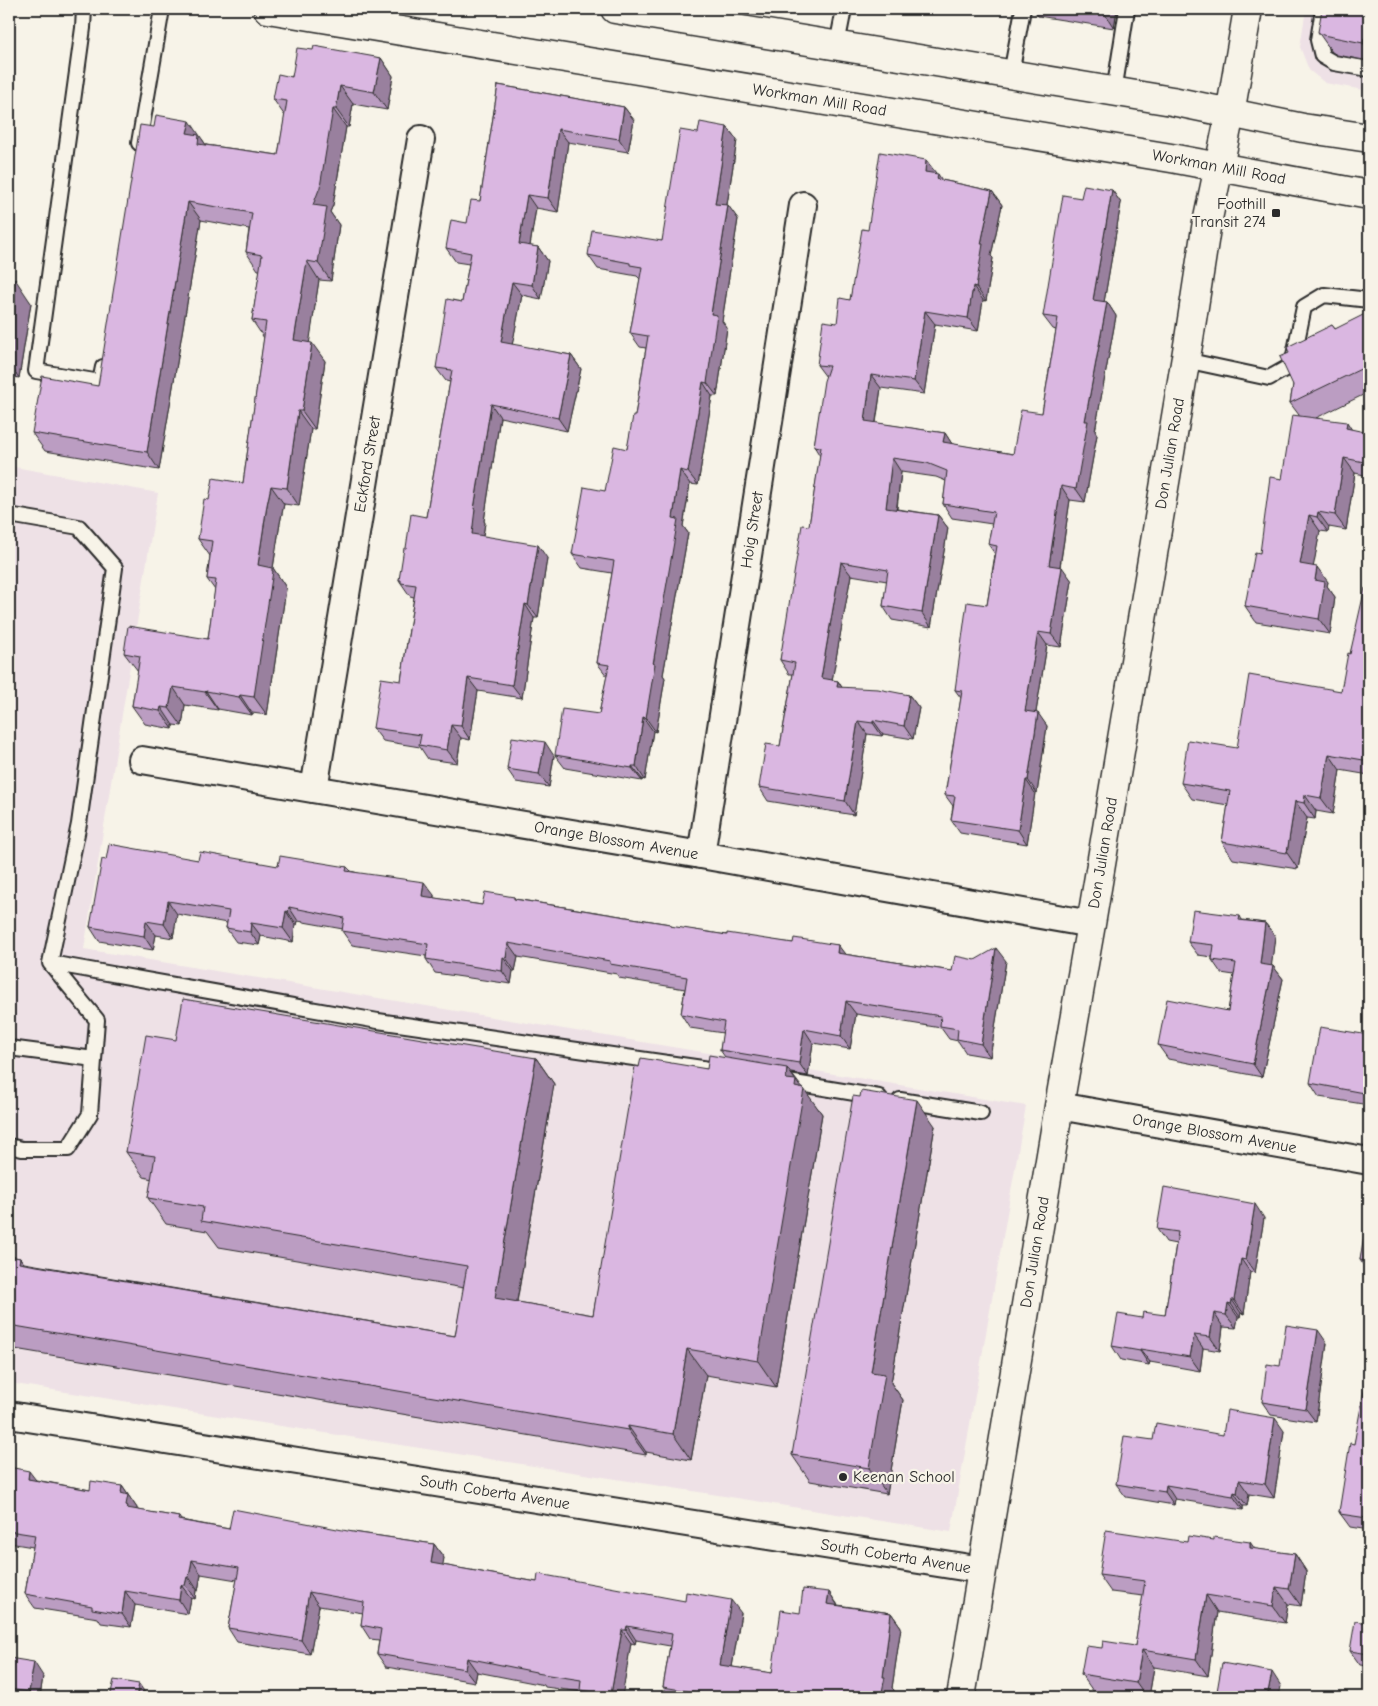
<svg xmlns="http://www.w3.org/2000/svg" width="1378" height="1706" viewBox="0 0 1378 1706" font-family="'Comic Neue',sans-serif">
<rect width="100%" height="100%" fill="#f7f3e8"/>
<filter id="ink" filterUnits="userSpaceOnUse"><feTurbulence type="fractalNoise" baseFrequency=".02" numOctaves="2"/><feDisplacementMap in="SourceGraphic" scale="10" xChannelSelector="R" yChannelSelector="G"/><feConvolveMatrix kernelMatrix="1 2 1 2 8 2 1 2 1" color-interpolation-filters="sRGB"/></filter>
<g filter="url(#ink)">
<!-- built -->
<path fill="#eee1e6" d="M1306,9H1369V91L1325,83L1309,70L1300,47Z
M9,466L158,493L84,949L1026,1106L951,1532L9,1383Z"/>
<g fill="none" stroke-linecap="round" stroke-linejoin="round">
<!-- service casing -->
<g stroke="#2b2b2b" stroke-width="18">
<path id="service" d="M84,9L83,28L36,371L100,382L103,367
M1323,9L1318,40L1322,56L1334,63L1369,69
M837,45L844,9
M1011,74L1023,9
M1114,92L1127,9
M139,143L162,9
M1185,360L1269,378L1292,365L1304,307L1324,295L1369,300
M9,515L79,527L115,568L79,824L50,963
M50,963L378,1021L723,1071
M9,1048L94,1059
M782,1081L879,1097
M900,1100L981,1113
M9,1146L22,1149H68L90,1114L97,1020L50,963"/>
</g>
<!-- minor casing -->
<g stroke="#2b2b2b" stroke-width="30">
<g id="minor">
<path id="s1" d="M142,760L701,855L1091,924"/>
<path id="s2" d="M314,789L421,139"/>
<path id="s3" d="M701,855L803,205"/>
<path id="s4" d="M1059,1106L1369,1161"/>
<path id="s5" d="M9,1415L982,1570"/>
</g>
</g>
<!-- tertiary casing -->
<g stroke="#2b2b2b" stroke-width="31">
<g id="tertiary">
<path id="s6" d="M961,1697L1059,1106L1091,924L1189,339L1206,228L1230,114L1248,9"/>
</g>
</g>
<!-- secondary casing -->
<g stroke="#2b2b2b" stroke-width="31">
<g id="secondary">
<path id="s7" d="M268,9L1171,158L1369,195"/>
<path d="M615,9L1172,101L1303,128L1369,138"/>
</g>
</g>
<!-- service -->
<use href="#service" stroke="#f7f3e8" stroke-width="14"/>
<!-- minor -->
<use href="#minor" stroke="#f7f3e8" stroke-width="26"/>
<!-- tertiary -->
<use href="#tertiary" stroke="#f7f3e8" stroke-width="28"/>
<!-- secondary -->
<use href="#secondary" stroke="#f7f3e8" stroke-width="28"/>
</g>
<!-- wall -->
<path fill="#bb9dc2" stroke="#2b2b2b" d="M1033,9H1117L1114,28L1038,16Z
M1369,9V61L1337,55L1332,52L1318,32Z
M313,50L381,58L393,76L387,110L353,104L349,127H346L333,205L330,212L339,225L331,281L319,280L309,342L325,361L315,429H311L299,506L284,504L280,523L273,568L285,586V587L286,589L267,715L252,713V715L218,709V710L185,705L182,726L173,725V729L145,724L132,706L138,671L124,653L208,639L215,590L207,579L210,556L198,539L209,500L243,483L264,338L252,320L260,270H258L246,252L249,229L201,220L159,470L45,451L32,433L98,386L202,139L206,145L278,155L285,116L273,99Z
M498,85L624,107L634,120L628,152L568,142L558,212L536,208L530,246L538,247L548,261L541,299L522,295L512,345L571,355L581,369L567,431L500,417L484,521L485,523L483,536L547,558L538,618H534L522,698L478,691L470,740L461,738L457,763L428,759L420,747L383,741L373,728L401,681L414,597L410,596L399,580L406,548L426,517L450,382L446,381L436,368L462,302L469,264L456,262L446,248L467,223L480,201Z
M727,127L737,140L727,205L738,219L722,321L727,328L717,396H712L698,485L690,484L683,526L688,533L663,675L665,678L656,732L653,731L645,780L642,779V781L565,768L555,755L599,714L607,676L597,663L612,573L582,568L572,554L627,449L635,416L646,348L640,347L630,333L640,279L637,276L598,269L588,255L662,241L698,133Z
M926,160L936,174L942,180L992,191L1002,205L991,256L993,258L986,301L983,300L978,331L935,324L924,394L881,388L876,423L945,433L952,444L1013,454L1042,413L1056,330L1053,329L1043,316L1081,198L1112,190L1121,203L1104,302H1107L1116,316L1095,431L1097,435L1085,502L1070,500L1060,567L1072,581L1061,647L1047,645L1036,712L1047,726L1037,793H1035L1027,844L960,833L951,820L953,806L945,795L961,698L955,690L987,605L995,554L988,544L992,524L952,518L943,504L946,481L936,477L901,472L897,509L938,515L948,528L931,627L892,620L883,606L887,581L851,575L832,680L838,681L842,688L909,695L919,708L913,739L883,734L882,736L867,734L854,815L768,801L759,787L780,746L793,674H789L780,660L809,526L820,456L814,446L826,377L817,365L837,323L850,300L868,230Z
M9,278L31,303L19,378L9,376Z
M1369,320V392L1316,418L1352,430L1369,433V476L1355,473L1346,530L1329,527L1328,532L1320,531L1313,566L1328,582L1327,586L1335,597L1330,634L1256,622L1245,606L1260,553L1282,479L1299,415L1290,403L1293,385L1289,353L1332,325L1335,329Z
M1369,589V775L1340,770L1333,814L1316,811L1315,819L1307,818L1298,869L1233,859L1222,842L1228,805L1192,799L1181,783L1237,748L1341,691L1350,654Z
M554,756L549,787L516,782L507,769Z
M106,860H198L278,866L347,867L351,871L434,895V898L482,905L514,897L515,899L670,924L672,927L727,935L793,943L838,945L844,954L952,971L975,960L1006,961L990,1057L966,1053L958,1041L949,1039L941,1028L856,1014L850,1049L813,1043L808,1076L791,1073L822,1114L776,1387L706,1375L691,1460L646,1452V1455L9,1348V1256L20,1258L24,1263L455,1336L464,1288L219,1247L207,1231L166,1224L148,1198L152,1179L144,1177L126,1152L176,1040L536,1058L554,1084L517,1302L593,1315L639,1067L707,1069L725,1057L720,1050L723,1033L690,1028L681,1014L685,989L619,978L617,974L518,957L515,971H513L511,984L435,973L426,959V956L352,945L342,931L343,929L298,921L297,925H295L293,942L261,936L259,945L236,942L226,928L227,923L177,914L173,938L156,935L153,950L99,941L90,927Z
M1240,916L1242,920L1265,923L1275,936L1271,966H1273L1283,979L1262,1077L1168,1059L1158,1045L1228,1011L1234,975L1221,973L1212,960V957L1198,955L1188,942Z
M1369,1035V1105L1319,1097L1310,1083Z
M935,1126L891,1383L903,1400L887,1494L810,1481L792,1455Z
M1264,1218L1255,1273L1250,1272L1244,1314L1241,1313L1240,1317H1238L1236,1328L1223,1327L1220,1351L1203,1348L1200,1371L1150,1362L1149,1365L1121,1360L1112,1346L1165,1315L1176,1244L1166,1242L1157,1229Z
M1369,1219V1273L1360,1260Z
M1327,1343L1316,1422L1271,1415L1262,1402L1280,1366Z
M1369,1386V1530L1350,1527L1339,1512L1354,1444Z
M1284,1431L1274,1498L1249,1494L1247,1506H1243V1510L1175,1499L1174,1505L1126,1497L1116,1484L1153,1440Z
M9,1467L36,1480L90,1490L122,1486L137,1508V1510L179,1517L181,1520L229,1529L353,1532L434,1544L444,1558L442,1565L537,1582L741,1613L732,1667L772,1673L800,1613L829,1592L838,1605L891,1613L901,1627L892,1688L894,1690L893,1697H670L663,1687L670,1646L636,1640L635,1644L631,1643L622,1694L639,1697H585L582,1692L545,1687L544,1685L477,1672L475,1682L386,1667L377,1654L379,1640L370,1639L361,1625L363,1613L319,1606L310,1654L237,1642L228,1628L237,1580L201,1574L198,1591L196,1590L195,1599L191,1598L188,1614L135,1605L131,1627L101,1623L98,1618L35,1608L25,1594L33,1547L9,1543Z
M1187,1542L1255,1549L1295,1554L1306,1571L1301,1606L1288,1604L1285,1623L1217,1612L1208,1676L1154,1667L1149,1697H1130L1093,1691L1081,1674L1102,1648L1135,1646L1143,1596L1111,1592L1099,1575Z
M1369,1623V1666L1360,1665L1350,1651Z
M9,1658L43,1676L40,1697H9Z"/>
<!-- shaded-wall -->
<path fill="#99809e" stroke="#2b2b2b" d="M1103,9H1117L1114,28L1103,11Z
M1364,38L1369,45V51L1363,43Z
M381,58L393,76L387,110L374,92Z
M340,86L353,104L349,127L336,109Z
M624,107L634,120L628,152L619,139Z
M333,109L346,127L333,205L330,212L339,225L331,281L318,263L313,205Z
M190,121L212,154L211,162L187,133Z
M727,127L737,140L725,217L715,204Z
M558,129L568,142L558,212L548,198Z
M926,160L936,173L934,186L925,172Z
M938,174L947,188L937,179Z
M1112,190L1121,203L1102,314L1093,300Z
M992,191L1002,205L991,256L993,258L986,301L976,287L981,244Z
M527,195L536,208L528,258L519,244Z
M188,202L201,220L159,470L147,452Z
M728,205L738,219L722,321L727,328L717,396L707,383L711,314Z
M538,247L548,261L541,299L532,285Z
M307,261L319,280L307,358L294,340Z
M15,279L31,303L19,378L9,363V318Z
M512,282L522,295L510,356L501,342Z
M973,286L983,300L978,331L968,318Z
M1107,302L1116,316L1095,431L1097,435L1085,502L1076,489L1085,421Z
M925,311L935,324L924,394L914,381Z
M312,343L325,361L315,429L302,411Z
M571,355L581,369L567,431L558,418Z
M871,375L881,388L874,434L865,421Z
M703,382L712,396L698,485L688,472Z
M491,404L500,417L484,521L485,523L481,548L472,534L474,509Z
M298,411L311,429L299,506L287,488Z
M1347,422L1357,438L1346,428Z
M945,433L954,447L943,442Z
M892,458L901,472L895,521L886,508Z
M1344,458L1355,473L1346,530L1335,515Z
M680,470L690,484L683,526L688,533L663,675L665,678L656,732L646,718L673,518Z
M271,486L284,504L280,523L273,568L285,586V587L286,589L267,715L254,697L258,565L267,505Z
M1061,486L1070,500L1058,579L1049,565Z
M1318,512L1329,527L1328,532L1317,517Z
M938,515L948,528L931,627L922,613Z
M1309,515L1320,531L1311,579L1300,564Z
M538,545L547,558L538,618L528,605Z
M841,562L851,575L830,692L821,678Z
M1062,567L1072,581L1061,647L1051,634Z
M1317,567L1328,582L1327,586L1335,597L1330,634L1319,619L1315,580Z
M525,604L534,618L522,698L512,685Z
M1038,632L1047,645L1034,724L1025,711Z
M468,678L478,691L470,740L461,726Z
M838,681L847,695L837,687Z
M173,687L185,705L182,726L169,708Z
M206,691L218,709V710L205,692Z
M240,695L252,713V715L239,697Z
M909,695L919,708L913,739L904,726Z
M161,707L173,725V729L160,711Z
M1038,713L1047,726L1037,793L1028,780Z
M643,717L653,731L645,780L636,766Z
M873,720L883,734L882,736L873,723Z
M858,721L867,734L854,815L845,801Z
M451,725L461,738L457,763L447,750Z
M545,742L554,756L549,787L539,774Z
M1329,754L1340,770L1333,814L1321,798Z
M632,766L642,779V781L632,768Z
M1026,780L1035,793L1027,844L1018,830Z
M1305,795L1316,811L1315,819L1304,803Z
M1295,801L1307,818L1298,869L1287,853Z
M424,882L434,895L432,909L422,896Z
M168,901L177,914L173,938L164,924Z
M289,907L298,921L297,925L288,912Z
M286,911L295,925L293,942L283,928Z
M146,921L156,935L153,950L144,936Z
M251,923L261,936L259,945L250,932Z
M1265,923L1275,936L1270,978L1260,964Z
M508,943L518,957L515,971L506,958Z
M838,945L848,958L837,953Z
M996,948L1006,961L990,1057L981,1044Z
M503,957L513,971L511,984L502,971Z
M1273,966L1283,979L1262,1077L1253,1064Z
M846,1001L856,1014L850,1049L841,1036Z
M804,1029L813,1043L808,1076L799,1063Z
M536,1058L554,1084L513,1324L495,1298Z
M787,1068L803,1091L804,1089L822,1114L776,1387L758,1361Z
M917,1100L935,1126L891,1383L903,1400L887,1494L869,1468L871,1372Z
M1255,1204L1264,1218L1255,1273L1246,1260Z
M20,1258L38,1284L19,1263Z
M1241,1259L1250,1272L1244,1314L1234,1300Z
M1232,1300L1241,1313L1240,1317L1231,1304Z
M1228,1303L1238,1317L1236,1328L1226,1315Z
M1214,1313L1223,1327L1220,1351L1210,1337Z
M1318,1330L1327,1343L1316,1422L1306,1409Z
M1194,1335L1203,1348L1200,1371L1190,1357Z
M687,1349L706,1375L691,1460L673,1434Z
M1140,1349L1150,1362L1149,1365L1140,1351Z
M1275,1418L1284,1431L1274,1498L1265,1484Z
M628,1426L646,1452V1455L628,1430Z
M29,1471L39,1484L28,1479Z
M1239,1480L1249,1494L1247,1506L1237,1493Z
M1166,1485L1175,1499L1174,1505L1165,1492Z
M122,1486L137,1508L136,1517L137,1522L126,1505L121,1493Z
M1234,1492L1243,1506V1510L1233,1496Z
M1369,1503V1521L1367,1518Z
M1250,1542L1262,1559L1250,1548Z
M434,1544L444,1558L441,1576L431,1563Z
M1295,1554L1306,1571L1301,1606L1289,1589Z
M192,1560L201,1574L198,1591L189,1577Z
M187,1577L196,1590L195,1599L185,1585Z
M181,1585L191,1598L188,1614L179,1600Z
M1276,1587L1288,1604L1285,1623L1273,1606Z
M125,1591L135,1605L131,1627L122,1614Z
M309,1592L319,1606L310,1654L301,1640Z
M829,1592L838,1606L827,1604Z
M1206,1595L1217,1612L1208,1676L1196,1659Z
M731,1600L741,1613L730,1679L720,1665Z
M891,1613L901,1627L892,1688L894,1690L893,1697H881L883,1677Z
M627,1626L636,1640L635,1644L626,1630Z
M622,1630L631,1643L622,1697H613L611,1694Z
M1142,1650L1154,1667L1149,1697H1146L1136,1683Z
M467,1658L477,1672L475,1682L465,1669Z
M34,1662L43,1676L40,1697H32L29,1692Z
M1272,1672L1281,1686L1279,1697H1267Z
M139,1684L148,1697H136Z
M9,1689L14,1697H9Z"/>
<!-- building -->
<path fill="#dab7e1" stroke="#2b2b2b" d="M1086,9H1103V11Z
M1322,9H1369V39L1364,38L1363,43L1323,35L1318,32Z
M314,46L381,58L374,92L340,86L336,109H333L320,187L313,205L327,207L318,263L307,261L294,340L312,343L302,411H298L287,488L271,486L267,505L258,565L272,568V571H273L254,697L240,695L239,697L206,691L205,692L173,687L169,708L161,707L160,711L132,706L140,656L124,653L128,626L208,639L216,580L207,579L212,541L198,539L204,499L209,500L213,478L243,483L266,322L252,320L262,255L246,252L252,213L188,202L147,452L32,433L42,376L98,386L140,125L154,127L156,115L190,121L187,133L199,135L198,144L278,155L287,101L273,99L278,74L292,77L297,48L313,50Z
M498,85L624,107L619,139L558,129L548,198L527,195L519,244L538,247L532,285L512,282L501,342L571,355L558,418L491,404L474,509H475L472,534L538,545L528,605L525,604L512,685L468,678L461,726L451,725L447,750L419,745L421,735L373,728L381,678L401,681L416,585L401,583V580H399L404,548H406L411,514L426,517L452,370L436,368L447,299L462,302L471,253L446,248L451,220L467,223L471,200L480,201Z
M700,122L727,127L715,204L728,205L711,314L717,315L707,383L703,382L688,472L680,470L673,518L678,519L653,664H655L646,718L643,717L636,766H632V768L555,755L562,709L599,714L609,665L597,663L614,561L572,554L584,487L605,491L614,446L627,449L633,416H635L648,336L630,333L642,267L630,265V263L588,255L592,230L662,241L680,130L698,133Z
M880,152L926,160L925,172L938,174L937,179L992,191L981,244H983L976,287L973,286L968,318L925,311L914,381L871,375L865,421L945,433L943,442L1013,454L1021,410L1042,413L1058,318L1043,316L1063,195L1081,198L1084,185L1112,190L1093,300L1107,302L1085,421H1088L1076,489L1061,486L1049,565L1062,567L1051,634L1038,632L1025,711L1038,713L1028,780H1026L1018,830L951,820L955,796L945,795L962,691L955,690L967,602L987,605L997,546L988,544L994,512L943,504L947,471L927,463L892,458L886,508L938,515L922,613L883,606L888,570L841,562L821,678L838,681L837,687L878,689L909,695L904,726L873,720V723L858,721L845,801L759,787L766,744L780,746L795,663L780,660L802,525L809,526L821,447L814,446L824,381L829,366L817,365L823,321L837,323L840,298L850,300L862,229L868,230Z
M9,278L15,279L9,318Z
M1365,314L1369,322V365L1290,403L1293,385L1280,357L1289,353L1287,347L1332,325L1335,329Z
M1292,415L1347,422L1346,428L1369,433V463L1344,458L1335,515L1318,512L1317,517L1309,515L1300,564L1317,567L1315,580L1325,582L1319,619L1245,606L1255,552L1260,553L1270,477L1282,479Z
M1365,588L1369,589V761L1329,754L1321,798L1305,795L1304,803L1295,801L1287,853L1222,842L1230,791L1181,783L1188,740L1237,748L1249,675L1341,691L1348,653L1350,654Z
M512,737L545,742L539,774L507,769Z
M109,844L198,860L200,852L278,866L280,856L347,867L346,871L424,882L422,896L482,905L485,892L514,897V899L670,924V926L727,935V933L793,943L794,938L838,945L837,953L952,971L955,956L975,960L996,948L981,1044L957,1039L958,1029L940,1026L941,1016L846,1001L841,1036L804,1029L799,1063L720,1050L724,1022L681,1014L687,977L610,964V961L508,943L506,958L503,957L502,971L426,959L428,944L342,931L344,918L289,907L288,912L286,911L283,928L251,923L250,932L226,928L229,911L168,901L164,924L146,921L144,936L90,927L102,859L106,860Z
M1193,910L1240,916L1239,920L1265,923L1260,964L1273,966L1253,1064L1158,1045L1167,999L1228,1011L1236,963L1212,960L1214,945L1188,942Z
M183,999L536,1058L495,1298L593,1315L635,1066L639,1067L641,1058L707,1069L709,1055L787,1068L786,1079L796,1080L795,1087L804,1089L758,1361L687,1349L673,1434L628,1426V1430L9,1325V1256L20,1258L19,1263L455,1336L467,1266L201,1221L203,1207L148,1198L155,1156L126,1152L146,1035L176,1040Z
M1320,1027L1369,1035V1094L1310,1083Z
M861,1091L917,1100L871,1372L885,1374L869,1468L792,1455L853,1096L860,1097Z
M1164,1187L1255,1204L1246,1260L1241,1259L1234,1300H1232L1231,1304L1228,1303L1226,1315L1214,1313L1210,1337L1194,1335L1190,1357L1140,1349V1351L1112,1346L1118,1314L1142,1318L1143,1312L1165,1315L1178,1232L1157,1229Z
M1367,1219H1369V1262L1360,1260Z
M1286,1325L1318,1330L1306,1409L1262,1402L1267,1364L1280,1366Z
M1365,1385L1369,1386V1503L1367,1518L1340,1514L1341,1512H1339L1350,1443L1354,1444Z
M1227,1410L1275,1418L1265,1484L1239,1480L1237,1493L1234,1492L1233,1496L1166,1485L1165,1492L1116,1484L1124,1436L1153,1440L1156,1423L1223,1435Z
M9,1467L29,1471L28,1479L90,1490L91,1481L122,1486L121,1493L128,1495L126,1505L128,1506L127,1508L179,1517L178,1520L229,1529L233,1509L353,1532L434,1544L431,1563L537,1582L538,1574L550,1576L685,1601L686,1592L731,1600L720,1665L772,1673L781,1610L800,1613L803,1589L829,1592L827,1604L891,1613L883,1677H885L881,1697H724L663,1687L672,1634L627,1626L626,1630H622L611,1694L580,1690L581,1680L536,1673V1672L467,1658L465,1669L377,1654L381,1629L361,1625L364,1602L309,1592L301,1640L228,1628L239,1568L192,1560L189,1577H187L185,1585H181L179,1600L125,1591L122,1614L92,1609V1606L25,1594L35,1535L9,1531Z
M1106,1530L1187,1542L1188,1536L1214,1540V1537L1250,1542V1548L1295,1554L1289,1589L1276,1587L1273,1606L1206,1595L1196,1659L1142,1650L1136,1683L1081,1674L1086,1646L1102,1648L1103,1641L1135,1646L1145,1581L1099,1575Z
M1355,1621L1369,1623V1654L1350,1651Z
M9,1658L34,1662L29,1692L9,1689Z
M1222,1663L1272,1672L1267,1697L1256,1696V1697H1216Z
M114,1680L139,1684L136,1697H110Z
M614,1692L639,1697H613Z"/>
</g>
<!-- markers -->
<g fill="#2b2b2b" stroke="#f7f3e8" stroke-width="2">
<rect x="1271" y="208" width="10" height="10" rx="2.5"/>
<circle cx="843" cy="1477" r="5"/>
</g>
<g text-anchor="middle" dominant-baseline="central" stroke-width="4.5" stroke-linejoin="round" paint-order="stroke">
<!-- street labels -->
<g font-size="16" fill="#2b2b2b" stroke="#f7f3e8">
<text stroke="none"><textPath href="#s7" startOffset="559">Workman Mill Road</textPath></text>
<text stroke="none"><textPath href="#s7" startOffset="964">Workman Mill Road</textPath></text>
<text stroke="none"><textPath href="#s6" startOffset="1261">Don Julian Road</textPath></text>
<text stroke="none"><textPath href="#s2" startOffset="329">Eckford Street</textPath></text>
<text stroke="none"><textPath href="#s3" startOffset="329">Hoig Street</textPath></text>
<text stroke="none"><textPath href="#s1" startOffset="481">Orange Blossom Avenue</textPath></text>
<text stroke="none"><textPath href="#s6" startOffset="856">Don Julian Road</textPath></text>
<text stroke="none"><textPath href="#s4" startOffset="158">Orange Blossom Avenue</textPath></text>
<text stroke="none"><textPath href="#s6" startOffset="451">Don Julian Road</textPath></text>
<text stroke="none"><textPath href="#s5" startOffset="492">South Coberta Avenue</textPath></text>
<text stroke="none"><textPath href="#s5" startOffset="898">South Coberta Avenue</textPath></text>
</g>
<!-- poi labels -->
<g font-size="16" fill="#2b2b2b" stroke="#f7f3e8" text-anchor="end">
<text x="1266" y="204">Foothill<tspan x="1266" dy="18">Transit 274</tspan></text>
<text x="853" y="1477" text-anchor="start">Keenan School</text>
</g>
</g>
<!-- margin -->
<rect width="1378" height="1706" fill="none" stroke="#f7f3e8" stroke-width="30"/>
<rect x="15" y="15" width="1348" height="1676" fill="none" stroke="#2b2b2b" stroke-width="2" filter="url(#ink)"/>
</svg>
